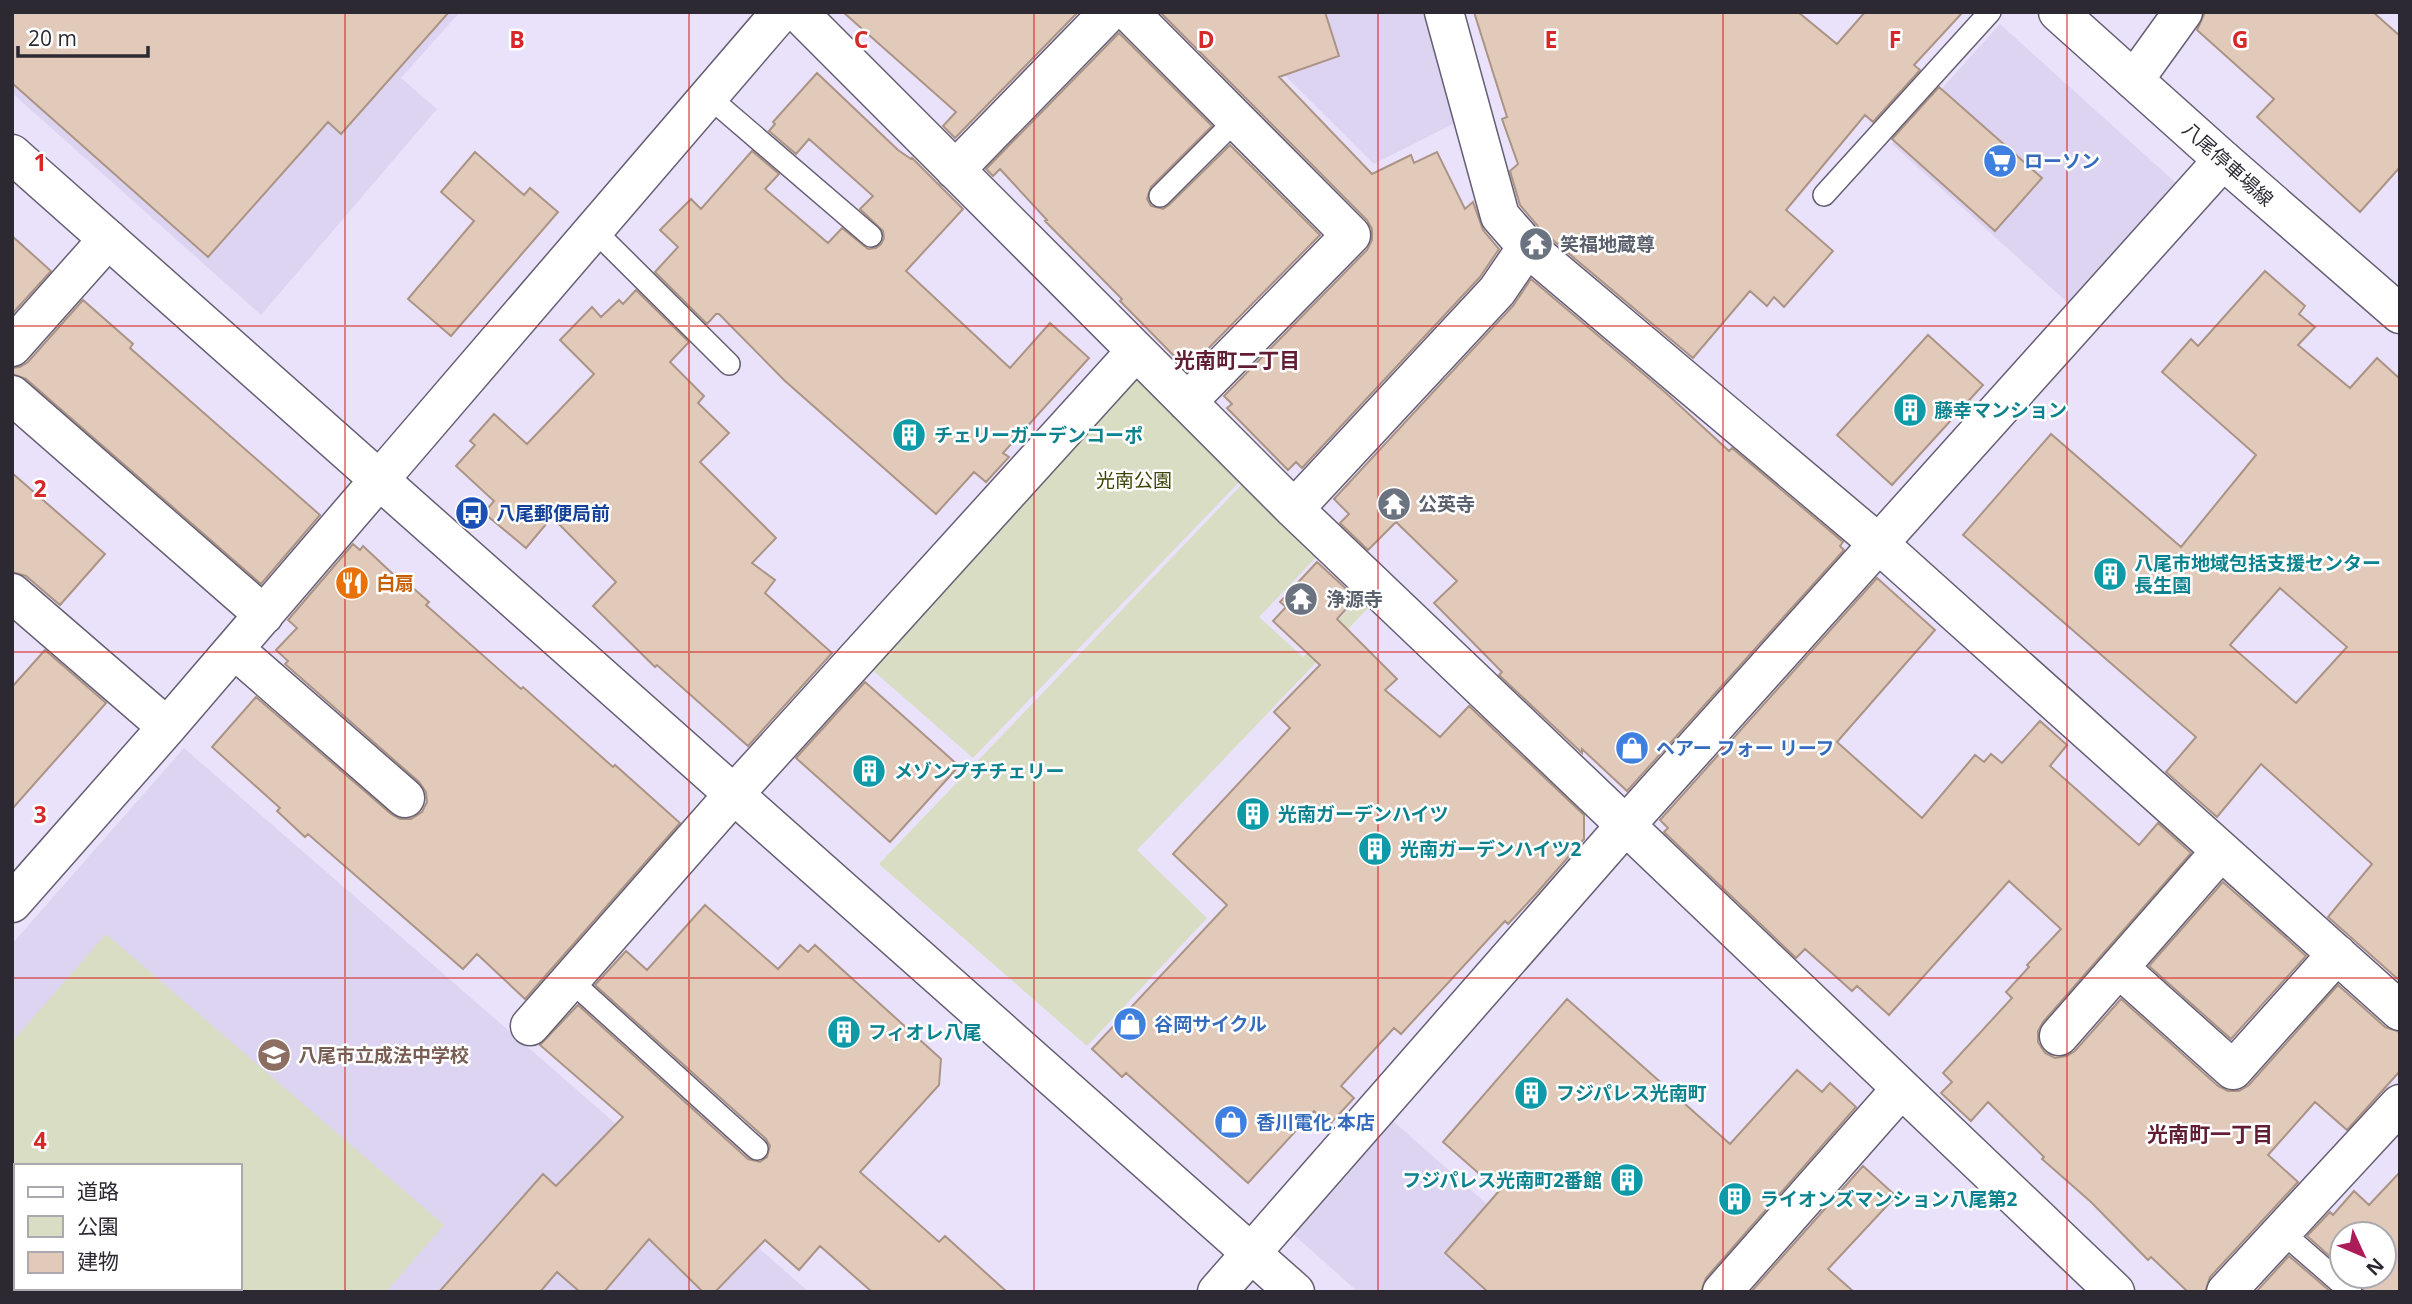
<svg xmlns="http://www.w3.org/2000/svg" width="2412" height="1304" viewBox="0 0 2412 1304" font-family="'Open Sans','Noto Sans JP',sans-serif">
<rect width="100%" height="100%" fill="#eae2fb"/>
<!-- built -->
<path fill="#ddd4f2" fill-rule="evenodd" d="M12,12H460L401,78L437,109L261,315L12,93Z
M1221,12H1427L1459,121L1374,164Z
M2000,24L2176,183L2068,303L1892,144Z
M184,748L809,1292H12V944ZM16,1166H240V1288H16Z
M1393,1121L1586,1292H1358L1293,1234Z"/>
<!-- green -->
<path fill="#d8ddc3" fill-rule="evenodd" d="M1137,376L1245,476L973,758L869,667Z
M1250,476L1323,550L1259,617L1303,657L1361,596L1370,606L1137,850L1207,918L1087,1046L879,864Z
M106,934L444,1225L386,1292H12V1042ZM16,1166H240V1288H16Z"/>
<!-- building -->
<path fill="#e2caba" stroke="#ab9485" stroke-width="2" fill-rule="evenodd" d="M12,12H449L341,134L328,122L208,257L12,83Z
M843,12H1078L955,138L943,126L956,112Z
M1160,12H1325L1339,56L1279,77L1372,174L1411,155L1414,163L1437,152L1465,209L1473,202L1483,230L1499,249L1480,277L1302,468L1296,462L1288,470L1227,408L1232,404L1224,396L1367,250L1372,240V229L1367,220Z
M1474,12H1798L1837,44L1865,12H1963L1914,65L1920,70L1873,122L1865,115L1786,210L1833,251L1784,307L1774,297L1767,306L1750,291L1693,358L1542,231L1520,205L1510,171L1518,164L1502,119L1507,117Z
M2205,12H2373L2400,36V167L2360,212L2257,117L2274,99L2197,30Z
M1119,33L1212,126L1151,187L1147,199L1151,206L1163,209L1169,205L1230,145L1320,235L1192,365L1182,356L1178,360L1120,301L1122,299L1045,221L1047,220L1000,169L993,176L986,169Z
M817,73L898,150L911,159L912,158L963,209L906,271L1010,368L1050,323L1089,358L1003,453L1009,457L986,482L974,472L936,514L785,381L719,314H716L707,324L655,272L678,247L660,230L691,199L701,209L752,151L779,174L765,189L828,243L842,228L868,249L876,248L881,244L884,238L883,231L860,209L873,196L809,139L796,154L769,131L775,124L773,122Z
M1939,87L2042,178L1995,231L1892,139Z
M475,152L524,195L530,188L558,212L451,336L408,299L474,221L441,192Z
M12,236L51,271L12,314Z
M2265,271L2305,306L2299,314L2315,327L2298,345L2350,388L2377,358L2400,379V981L2328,917L2372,864L2261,764L2217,817L2166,772L2196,737L1963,535L2051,434L2181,547L2256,455L2162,372L2191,339L2198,346ZM2280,588L2347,647L2296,703L2230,645Z
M1531,279L1666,393L1729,451L1732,448L1843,542L1840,546L1844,550L1627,791L1582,749V753L1499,675L1502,672L1434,603L1457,581L1396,522L1368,550L1340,523L1349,514L1334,499L1513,306Z
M636,290L689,342L670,362L704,396L698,403L729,433L700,462L776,538L752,563L775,580L765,593L832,653L748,746L657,665L655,667L593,606L616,582L552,517L526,548L484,513L494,501L456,466L475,445L470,441L494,414L527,444L594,374L560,340L592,307L601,317L619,300L623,304Z
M83,300L133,344L130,348L320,515L261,584L26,379L12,374V368L20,367L28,362Z
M1928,335L1983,385L1892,485L1837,435Z
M12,473L105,554L60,605L26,576L12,572Z
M353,544L360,550L363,546L394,575L396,573L429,602L426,605L521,689L523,687L613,767L615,765L680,823L525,999L477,954L463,969L308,834L305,837L277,811L280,808L212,747L256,697L391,814L400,819H411L422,812L427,802L426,792L419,782L285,664L288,661L276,650L297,628L288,620Z
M1317,562L1356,598L1337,619L1397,679L1385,690L1440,737L1469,706L1584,815V839L1535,895L1508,924L1505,921L1401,1034L1394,1028L1341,1086L1354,1098L1330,1124L1314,1111L1248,1183L1126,1073L1122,1077L1092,1049L1227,905L1173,854L1290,728L1274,712L1320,665L1273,621L1286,607L1280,602Z
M1877,578L1935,630L1837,742L1922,818L1975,755L1984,762L1991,754L2002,763L2040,721L2067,745L2050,766L2139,845L2158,823L2191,853L2043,1022L2038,1031V1042L2045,1053L2055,1058L2067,1056L2075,1051L2121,999L2218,1086L2228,1091H2239L2249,1085L2338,985L2385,1027L2400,1032V1071L2347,1130L2315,1102L2268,1155L2298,1182L2210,1277L2205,1292H2188L2151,1257L2148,1260L2091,1202L2042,1159L2044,1157L1988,1102L1971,1121L1941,1093L1952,1082L1943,1073L2012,998L2006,992L2029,967L2027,965L2061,929L2009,881L1889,1015L1857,986L1852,991L1805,949L1796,958L1664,832L1668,828L1660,820Z
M45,650L106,703L12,809V687Z
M865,682L959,766L890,842L796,758Z
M2223,882L2306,956L2231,1039L2149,966Z
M705,905L778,969L800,945L808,952L815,945L941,1059L939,1085L860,1172L939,1242L945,1236L1007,1292H872L820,1246L799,1270L765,1240L715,1292H703L649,1239L604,1292H580L557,1272L540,1292H439L543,1174L556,1186L623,1117L540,1045L578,1005L748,1159L760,1162L767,1157L770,1146L766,1139L595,985L626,951L647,970Z
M1567,999L1730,1144L1797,1070L1822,1092L1830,1083L1856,1107L1706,1278L1701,1292H1488L1445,1253L1499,1191L1443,1142Z
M1863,1166L1896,1196L1828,1269L1854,1292H1751Z
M2400,1172V1292H2364L2360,1283L2353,1276H2384V1234H2342V1267L2307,1236L2330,1212L2333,1215L2354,1191L2369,1205Z
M2289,1256L2331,1292H2256Z"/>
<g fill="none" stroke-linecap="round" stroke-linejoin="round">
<!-- service casing -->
<g stroke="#665f74" stroke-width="24">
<path id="service" d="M709,97L871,236
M1824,195L1990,12
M1160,196L1236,120
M594,230L729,364
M570,980L757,1149
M2282,1232L2351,1292"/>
</g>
<!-- minor casing -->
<g stroke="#665f74" stroke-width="41">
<path id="minor" d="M798,12L1294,509L2115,1292
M1129,12L1351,235L1187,402
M1444,12L1500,216L1527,247L1879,544L2400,1011
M2134,80L2183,12
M955,170L1109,12
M12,347L108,239
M12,395L264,615
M1294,509L1497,291L1527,247
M12,593L167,727
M234,649L405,798
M12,903L167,727L379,480
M2119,968L2233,1070L2337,954
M530,1026L734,794L1136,351
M2059,1036L2221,851
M1217,1292L1624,827L2223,160
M1722,1292L1901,1089
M2226,1292L2400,1104"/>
</g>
<!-- tertiary casing -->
<g stroke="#665f74" stroke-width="41">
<path id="tertiary" d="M12,154L1295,1292
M379,480L781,12"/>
</g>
<!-- secondary casing -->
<g stroke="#665f74" stroke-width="41">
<path id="secondary" d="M2058,12L2223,160L2400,314"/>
</g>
<!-- service -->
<use href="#service" stroke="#fff" stroke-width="21"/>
<!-- minor -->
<use href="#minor" stroke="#fff" stroke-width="38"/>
<!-- tertiary -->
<use href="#tertiary" stroke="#fff" stroke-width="38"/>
<!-- secondary -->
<use href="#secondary" stroke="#fff" stroke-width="38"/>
</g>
<!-- grid -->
<path fill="none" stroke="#d62828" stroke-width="2" stroke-opacity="0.55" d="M345,12V1292M689,12V1292M1034,12V1292M1378,12V1292M1723,12V1292M2067,12V1292M12,326H2400M12,652H2400M12,978H2400"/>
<!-- icons -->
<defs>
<g id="supermarket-disc" transform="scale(1.75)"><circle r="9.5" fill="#3f7fe0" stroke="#fff"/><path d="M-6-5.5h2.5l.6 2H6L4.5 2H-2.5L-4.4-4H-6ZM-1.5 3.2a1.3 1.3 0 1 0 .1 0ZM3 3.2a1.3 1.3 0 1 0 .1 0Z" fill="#fff"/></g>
<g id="temple-disc" transform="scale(1.75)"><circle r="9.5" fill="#6b7280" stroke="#fff"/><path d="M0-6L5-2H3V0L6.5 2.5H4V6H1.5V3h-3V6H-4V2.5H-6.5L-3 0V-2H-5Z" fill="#fff"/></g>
<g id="building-disc" transform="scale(1.75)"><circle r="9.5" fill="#0f9aa8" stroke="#fff"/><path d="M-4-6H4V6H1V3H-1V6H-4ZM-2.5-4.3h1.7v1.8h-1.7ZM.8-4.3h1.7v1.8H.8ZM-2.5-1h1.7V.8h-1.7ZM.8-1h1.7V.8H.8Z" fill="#fff"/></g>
<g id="bus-disc" transform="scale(1.75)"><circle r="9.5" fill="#1a4fb4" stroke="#fff"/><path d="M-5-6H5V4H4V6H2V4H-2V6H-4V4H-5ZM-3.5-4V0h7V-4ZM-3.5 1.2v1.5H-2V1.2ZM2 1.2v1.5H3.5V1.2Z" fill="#fff"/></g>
<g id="restaurant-disc" transform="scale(1.75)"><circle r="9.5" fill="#e8710a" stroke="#fff"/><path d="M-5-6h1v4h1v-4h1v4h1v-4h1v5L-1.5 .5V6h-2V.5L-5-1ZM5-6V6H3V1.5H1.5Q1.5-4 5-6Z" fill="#fff"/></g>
<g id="shop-disc" transform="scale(1.75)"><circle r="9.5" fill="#3f7fe0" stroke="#fff"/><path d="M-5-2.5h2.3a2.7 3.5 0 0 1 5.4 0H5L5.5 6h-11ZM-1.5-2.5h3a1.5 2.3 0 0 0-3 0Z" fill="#fff"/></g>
<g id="school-disc" transform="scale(1.75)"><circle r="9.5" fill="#8d6e63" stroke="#fff"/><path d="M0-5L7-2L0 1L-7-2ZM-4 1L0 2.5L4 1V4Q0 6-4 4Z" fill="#fff"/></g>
</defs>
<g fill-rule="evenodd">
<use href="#supermarket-disc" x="2000" y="161"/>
<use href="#temple-disc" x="1536" y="244"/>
<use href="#building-disc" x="1910" y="410"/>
<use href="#building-disc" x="909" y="435"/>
<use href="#temple-disc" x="1394" y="504"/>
<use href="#bus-disc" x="472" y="513"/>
<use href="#building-disc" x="2110" y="574"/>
<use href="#restaurant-disc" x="352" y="583"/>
<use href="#temple-disc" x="1301" y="599"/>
<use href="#shop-disc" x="1632" y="748"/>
<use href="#building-disc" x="869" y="771"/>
<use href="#building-disc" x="1253" y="814"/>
<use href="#building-disc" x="1375" y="849"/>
<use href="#shop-disc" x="1130" y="1024"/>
<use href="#building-disc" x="844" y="1032"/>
<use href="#school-disc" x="274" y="1055"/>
<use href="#building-disc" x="1531" y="1093"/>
<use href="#shop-disc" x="1231" y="1122"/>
<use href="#building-disc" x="1627" y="1180"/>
<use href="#building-disc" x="1735" y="1199"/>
</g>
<g text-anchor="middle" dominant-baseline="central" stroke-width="5" stroke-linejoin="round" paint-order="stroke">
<!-- shop labels -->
<g font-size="19" font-weight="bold" fill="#366cbe" stroke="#fff" text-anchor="start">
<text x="2024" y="161">ローソン</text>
<text x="1656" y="748">ヘアー フォー リーフ</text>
<text x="1154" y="1024">谷岡サイクル</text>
<text x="1256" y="1122">香川電化 本店</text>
</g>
<!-- street labels -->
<g font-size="19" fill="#2c2932" stroke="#fff">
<text transform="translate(2228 164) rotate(42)">八尾停車場線</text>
</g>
<!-- worship labels -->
<g font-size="19" font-weight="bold" fill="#5b616d" stroke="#fff" text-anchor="start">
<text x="1560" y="244">笑福地蔵尊</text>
<text x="1418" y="504">公英寺</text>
<text x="1326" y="599">浄源寺</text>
</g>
<!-- culture labels -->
<g font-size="19" font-weight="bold" fill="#0d838f" stroke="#fff" text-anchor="start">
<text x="1934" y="410">藤幸マンション</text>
<text x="934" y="435">チェリーガーデンコーポ</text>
<text x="2134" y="563">八尾市地域包括支援センター<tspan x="2134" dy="22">長生園</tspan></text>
<text x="894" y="771">メゾンプチチェリー</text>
<text x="1278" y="814">光南ガーデンハイツ</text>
<text x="1400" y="849">光南ガーデンハイツ2</text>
<text x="868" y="1032">フィオレ八尾</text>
<text x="1556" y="1093">フジパレス光南町</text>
<text x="1602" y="1180" text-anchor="end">フジパレス光南町2番館</text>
<text x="1760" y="1199">ライオンズマンション八尾第2</text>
</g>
<!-- park labels -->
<g font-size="19" fill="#3d4304" stroke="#fff">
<text x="1134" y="480">光南公園</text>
</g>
<!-- transit labels -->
<g font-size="19" font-weight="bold" fill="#164399" stroke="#fff" text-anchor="start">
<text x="496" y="513">八尾郵便局前</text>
</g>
<!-- food labels -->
<g font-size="19" font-weight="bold" fill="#c56008" stroke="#fff" text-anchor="start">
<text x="376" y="583">白扇</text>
</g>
<!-- education labels -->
<g font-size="19" font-weight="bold" fill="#785e54" stroke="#fff" text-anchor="start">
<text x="298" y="1055">八尾市立成法中学校</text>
</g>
<!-- neighbourhood labels -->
<g font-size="21" font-weight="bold" fill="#601d34" stroke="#fff">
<text x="1237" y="360">光南町二丁目</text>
<text x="2210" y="1134">光南町一丁目</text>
</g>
</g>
<g font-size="23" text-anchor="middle" font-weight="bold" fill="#d62828" stroke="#fff" stroke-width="5" stroke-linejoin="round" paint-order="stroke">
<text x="517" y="48">B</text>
<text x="861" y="48">C</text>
<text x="1206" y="48">D</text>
<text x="1551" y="48">E</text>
<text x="1895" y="48">F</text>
<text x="2240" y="48">G</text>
<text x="40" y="171">1</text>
<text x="40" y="497">2</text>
<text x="40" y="823">3</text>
<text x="40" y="1149">4</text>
</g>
<!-- border -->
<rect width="2412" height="1304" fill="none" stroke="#2c2932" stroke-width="28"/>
<!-- legend -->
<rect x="14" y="1164" width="228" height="126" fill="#ffffff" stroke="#aba9ad" stroke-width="2"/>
<rect x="28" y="1187" width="35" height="10" fill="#ffffff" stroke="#aba9ad" stroke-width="2"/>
<text x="77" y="1199" font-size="21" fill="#2c2932">道路</text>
<rect x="28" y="1216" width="35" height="21" fill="#d8ddc3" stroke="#aba9ad" stroke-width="2"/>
<text x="77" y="1234" font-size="21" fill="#2c2932">公園</text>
<rect x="28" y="1252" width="35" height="21" fill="#e2caba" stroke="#aba9ad" stroke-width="2"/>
<text x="77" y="1269" font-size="21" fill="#2c2932">建物</text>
<!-- north arrow -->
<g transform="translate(2363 1255) rotate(134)"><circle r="33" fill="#ffffff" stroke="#aba9ad" stroke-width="2"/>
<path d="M0-5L12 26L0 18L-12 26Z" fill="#ab1c58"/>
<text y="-10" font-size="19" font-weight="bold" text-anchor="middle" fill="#2c2932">N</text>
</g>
<!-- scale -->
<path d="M18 46v10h130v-10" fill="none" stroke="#2c2932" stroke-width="3.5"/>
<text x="28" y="46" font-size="21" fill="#2c2932" stroke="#ffffff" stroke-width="5" paint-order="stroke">20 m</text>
</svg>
